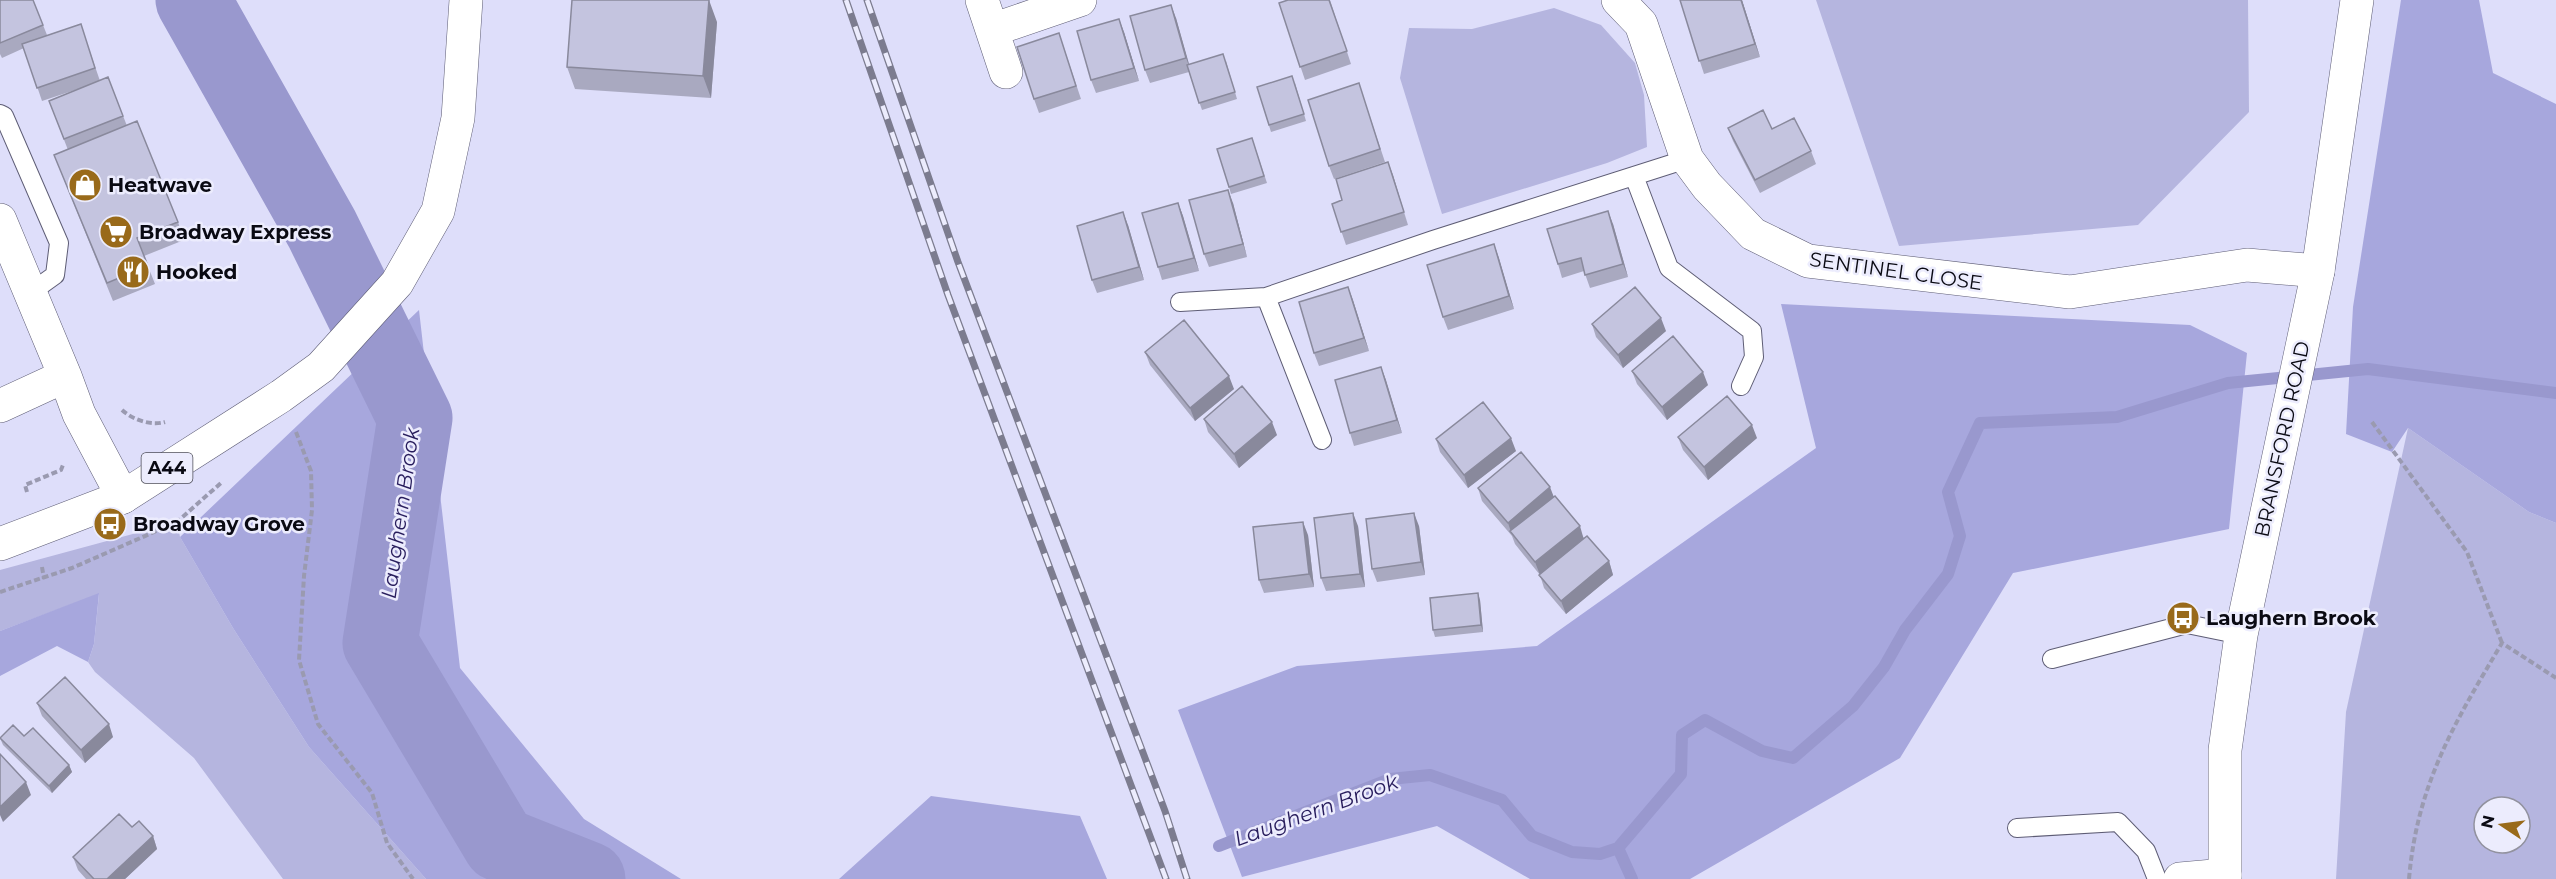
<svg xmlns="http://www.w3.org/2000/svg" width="2556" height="879" viewBox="0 0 2556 879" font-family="Montserrat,sans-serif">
<rect width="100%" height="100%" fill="#dedefa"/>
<!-- green -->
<path fill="#b5b5df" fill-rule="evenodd" d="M1816,0H2248L2249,112L2138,225L1899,246Z
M1554,8L1601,25L1635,63L1644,95L1647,147L1607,163L1442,214L1400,78L1409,28L1472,29Z
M2408,428L2529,512L2556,523V879H2336L2346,712ZM2484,807H2520V843H2484Z
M177,522L180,537L233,628L309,747L426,879H283L194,758L95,672L88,662L94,644L99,594L0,631V570Z"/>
<!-- forest -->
<path fill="#a7a7dd" d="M2401,0H2479L2493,73L2556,104V523L2529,512L2408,428L2392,452L2346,434L2353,307Z
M1781,304L2190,325L2247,353L2229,529L2013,573L1900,758L1690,879H1530L1437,826L1242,877L1178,710L1297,666L1537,646L1816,448Z
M419,310L460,668L584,819L681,879H426L309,747L233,628L180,537Z
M99,593L94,644L88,662L57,646L0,676V631Z
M931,796L1080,816L1107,879H839Z"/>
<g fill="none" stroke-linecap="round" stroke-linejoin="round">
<!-- stream -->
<path stroke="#9998ce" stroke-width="12" d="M1219,846L1390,779L1430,775L1502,800L1532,836L1572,852L1600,854L1618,848L1681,774L1682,735L1705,720L1762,751L1793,758L1853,706L1884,667L1905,630L1948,574L1960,536L1948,492L1980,423L2117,417L2228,383L2368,369L2556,393
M1618,848L1632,879"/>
<!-- river -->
<path stroke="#9998ce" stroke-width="75" d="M193,0L322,229L415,418L380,643L500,844L588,879"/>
<!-- service casing -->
<g stroke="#5e5d75" stroke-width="20">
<path id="service" d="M0,114L4,116L59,243L55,275L30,293
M1634,176L1669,268L1752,331L1754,357L1741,386
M1266,297L1322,440
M1180,302L1266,297L1433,240L1687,159
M2052,659L2187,624L2241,635
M2017,828L2118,822L2146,851L2157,879"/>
</g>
<!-- minor casing -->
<g stroke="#5e5d75" stroke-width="34">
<path id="minor" d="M982,0L1006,72
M1618,0L1641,24L1687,159L1707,186L1753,234L1808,261L2070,292L2247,265L2318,271
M992,30L1080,0
M0,220L65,376L79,414L123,497
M0,406L65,376
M2180,879L2225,875"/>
</g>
<!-- secondary casing -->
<g stroke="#5e5d75" stroke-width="34">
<path id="secondary" d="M2225,879V750L2241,635L2318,271L2357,0"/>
</g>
<!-- primary casing -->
<g stroke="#5e5d75" stroke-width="34">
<path id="primary" d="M0,544L123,497L281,396L321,367L397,283L438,211L458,118L466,0"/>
</g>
<!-- path -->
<path stroke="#9a9ab0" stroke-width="4" stroke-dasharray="6 3" stroke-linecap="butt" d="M122,410C133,420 151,426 165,422
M2372,422L2467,552L2502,643
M296,432L311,471L312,510L304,576L299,660L318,724L372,793L387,843L413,879
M27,492L25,485L61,470L63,465
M42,567L44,579
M0,592L72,568L177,522L222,482
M2409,879C2417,784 2455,722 2502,643L2556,678"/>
<!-- service -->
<use href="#service" stroke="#fff" stroke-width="18"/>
<!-- minor -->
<use href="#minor" stroke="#fff" stroke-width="33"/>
<!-- secondary -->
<use href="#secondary" stroke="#fff" stroke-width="33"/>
<!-- primary -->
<use href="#primary" stroke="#fff" stroke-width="33"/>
<!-- rail casing -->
<g stroke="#7c7c8f" stroke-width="7">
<path id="rail" d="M846,0L948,295L1166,879
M867,0L958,262L1165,811L1187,879"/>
</g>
<!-- rail -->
<use href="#rail" stroke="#ececfd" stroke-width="4.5" stroke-dasharray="14" stroke-linecap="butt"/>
</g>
<!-- wall -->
<path fill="#a9a9c0" d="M0,0L43,25L47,35L85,37L100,81L108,77L127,126L178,222L184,240L144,256L155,284L113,301L54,155L68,150L49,101L84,87L42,101L24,48L2,58L0,54Z
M1330,0L1351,64L1305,80L1279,3Z
M1680,0H1742L1760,57L1704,74Z
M1176,18L1189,65L1226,61L1237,99L1202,110L1189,72L1150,83L1145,70Z
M717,22L711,98L575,89L567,67Z
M1124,32L1139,81L1096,93L1091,80Z
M1059,33L1081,99L1039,113L1034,99Z
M1295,83L1306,121L1271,132L1257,87Z
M1363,96L1385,162L1334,179L1329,166Z
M1728,128L1772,129L1811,151L1816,164L1760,193L1733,141Z
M1252,138L1267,183L1231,194L1229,187Z
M1388,162L1408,225L1346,245L1332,204L1342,200Z
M1178,203L1183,216L1199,271L1162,280L1158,267Z
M1233,203L1247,257L1209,267L1204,254Z
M1613,224L1628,277L1590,288L1584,271L1562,278L1558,264Z
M1128,225L1144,280L1097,293L1092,280Z
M1494,244L1514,309L1448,330L1443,317Z
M1348,287L1369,351L1319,366L1314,353Z
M1592,324L1666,331L1623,368L1596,337Z
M1145,352L1234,389L1195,421L1150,365Z
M1381,367L1402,433L1354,446L1350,433Z
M1632,371L1708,385L1667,420L1637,384Z
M1204,419L1277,435L1239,468L1208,432Z
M1678,437L1757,438L1708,480L1683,450Z
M1436,439L1516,451L1468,488L1440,452Z
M1478,488L1554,496L1584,538L1609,561L1613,575L1566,614L1544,588L1540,575L1515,544L1512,536L1482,501Z
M1358,526L1365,587L1326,591L1321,578Z
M1419,526L1425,575L1377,582L1372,569Z
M1308,535L1314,587L1264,593L1259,580Z
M1480,600L1483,632L1435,637L1433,630Z
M37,703L113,737L85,763L42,716Z
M24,736L69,765L72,772L52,793L3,745L0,738Z
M153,836L157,849L125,879H86L78,870L73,857Z"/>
<!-- shaded-wall -->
<path fill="#89899c" d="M709,0L717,22L711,98L703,76Z
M1741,0H1742L1760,57L1755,44Z
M1171,5L1176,18L1191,71L1186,58Z
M1119,19L1124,32L1139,81L1134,68Z
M1388,162L1393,175L1408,225L1404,212Z
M1228,190L1233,203L1247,257L1243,244Z
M1178,203L1183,216L1199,271L1194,258Z
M1608,211L1613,224L1628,277L1623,264Z
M1123,212L1128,225L1144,280L1139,267Z
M1494,244L1499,258L1514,309L1509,296Z
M1348,287L1353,300L1369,351L1364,338Z
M1661,318L1666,331L1623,368L1618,355Z
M1381,367L1386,380L1402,433L1397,420Z
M1703,372L1708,385L1667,420L1662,407Z
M1229,376L1234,389L1195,421L1190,408Z
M1272,422L1277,435L1239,468L1234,454Z
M1752,425L1757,438L1708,480L1704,467Z
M1511,438L1516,451L1468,488L1464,475Z
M1550,487L1555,500L1511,532L1508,523Z
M1353,513L1358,526L1365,587L1360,574Z
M1414,513L1419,526L1425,575L1421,562Z
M1303,522L1308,535L1314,587L1309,574Z
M1580,526L1584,540L1540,575L1535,562Z
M1609,561L1613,575L1566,614L1561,601Z
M1478,593L1480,600L1483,632L1481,625Z
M109,724L113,737L85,763L81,750Z
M69,765L72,772L52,793L49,786Z
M26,782L31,795L3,822L0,815V807Z
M153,836L157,849L125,879H107Z"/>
<!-- building -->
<path fill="#c4c4df" stroke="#89899c" stroke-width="1.5" d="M0,0H33L43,25L0,43Z
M572,0H709L703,76L567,67Z
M1288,0H1329L1347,51L1300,67L1279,3Z
M1680,0H1741L1755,44L1699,61Z
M1171,5L1186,58L1145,70L1130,16Z
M1119,19L1134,68L1091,80L1077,31Z
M81,24L95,68L37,88L22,44Z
M1059,33L1076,86L1034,99L1017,47Z
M1223,54L1235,92L1199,103L1187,65Z
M1292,76L1304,114L1269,125L1257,87Z
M108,77L123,116L64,139L49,101Z
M1359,83L1380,149L1329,166L1308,100Z
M1763,110L1772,129L1794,118L1811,151L1755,180L1728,128Z
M137,121L178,222L137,238L148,266L107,283L54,155Z
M1252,138L1264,176L1229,187L1217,149Z
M1388,162L1404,212L1341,232L1332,204L1342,200L1336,179Z
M1228,190L1243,244L1204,254L1189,200Z
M1178,203L1194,258L1158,267L1142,213Z
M1608,211L1623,264L1585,275L1581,258L1558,264L1547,229Z
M1123,212L1139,267L1092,280L1077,226Z
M1494,244L1509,296L1443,317L1427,265Z
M1348,287L1364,338L1314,353L1299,302Z
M1635,287L1661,318L1618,355L1592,324Z
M1184,320L1229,376L1190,408L1145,352Z
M1673,336L1703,372L1662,407L1632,371Z
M1381,367L1397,420L1350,433L1335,380Z
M1242,386L1272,422L1234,454L1204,419Z
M1727,396L1752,425L1704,467L1678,437Z
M1483,402L1511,438L1464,475L1436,439Z
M1521,452L1550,487L1508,523L1478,488Z
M1555,496L1580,526L1535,562L1510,531Z
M1353,513L1360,574L1321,578L1314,518Z
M1414,513L1421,562L1372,569L1366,519Z
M1303,522L1309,574L1259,580L1253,527Z
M1587,536L1609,561L1561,601L1539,575Z
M1478,593L1481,625L1433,630L1430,598Z
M65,677L109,724L81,750L37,703Z
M13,725L24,736L33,728L69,765L49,786L0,738Z
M0,754L26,782L0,807Z
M119,814L132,827L139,821L153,836L107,879H94L73,857Z"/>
<!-- icons -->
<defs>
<g id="shop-disc" transform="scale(1.725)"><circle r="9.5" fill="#996a1a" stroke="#ececfd"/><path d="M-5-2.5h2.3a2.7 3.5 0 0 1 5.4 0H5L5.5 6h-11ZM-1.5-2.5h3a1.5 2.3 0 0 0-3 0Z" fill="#fff"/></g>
<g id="supermarket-disc" transform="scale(1.725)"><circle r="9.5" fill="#996a1a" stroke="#ececfd"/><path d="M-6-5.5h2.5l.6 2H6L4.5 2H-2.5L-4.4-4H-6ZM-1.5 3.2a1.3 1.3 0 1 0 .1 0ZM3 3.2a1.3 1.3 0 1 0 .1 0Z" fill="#fff"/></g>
<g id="restaurant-disc" transform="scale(1.725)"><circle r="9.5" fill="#996a1a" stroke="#ececfd"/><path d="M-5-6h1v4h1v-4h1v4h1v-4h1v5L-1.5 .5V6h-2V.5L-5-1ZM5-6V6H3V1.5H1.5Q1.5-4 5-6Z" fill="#fff"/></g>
<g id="bus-disc" transform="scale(1.725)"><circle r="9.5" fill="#996a1a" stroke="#ececfd"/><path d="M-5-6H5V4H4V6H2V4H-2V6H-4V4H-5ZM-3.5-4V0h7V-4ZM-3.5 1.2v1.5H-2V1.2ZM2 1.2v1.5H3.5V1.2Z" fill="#fff"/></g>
</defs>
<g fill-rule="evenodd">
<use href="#shop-disc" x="85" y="185"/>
<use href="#supermarket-disc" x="116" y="232"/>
<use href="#restaurant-disc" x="133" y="272"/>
<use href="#bus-disc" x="110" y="524"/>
<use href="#bus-disc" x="2183" y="618"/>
</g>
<g text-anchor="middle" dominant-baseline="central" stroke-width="5" stroke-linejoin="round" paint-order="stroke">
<!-- shield labels -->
<rect fill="#ececfd" stroke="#4e4e59" stroke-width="1.5" x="141.5" y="453" width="51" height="30" rx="4.5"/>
<g font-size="18" font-weight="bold" fill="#0a0a13">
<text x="167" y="468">A44</text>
</g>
<!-- poi labels -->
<g font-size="20" font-weight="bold" fill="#0a0a13" stroke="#ececfd" text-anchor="start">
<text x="108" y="185">Heatwave</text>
<text x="139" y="232">Broadway Express</text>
<text x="156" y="272">Hooked</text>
<text x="133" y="524">Broadway Grove</text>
<text x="2206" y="618">Laughern Brook</text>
</g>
<!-- street labels -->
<g font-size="20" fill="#0a0a13" stroke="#ececfd">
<text transform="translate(1896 271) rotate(8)">SENTINEL CLOSE</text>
<text transform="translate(2282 439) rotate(-78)">BRANSFORD ROAD</text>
</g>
<!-- water labels -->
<g font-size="21" font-style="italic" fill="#271c5c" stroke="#ececfd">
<text transform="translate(400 513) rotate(-82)">Laughern Brook</text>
<text transform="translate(1316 810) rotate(-20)">Laughern Brook</text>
</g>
</g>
<!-- north arrow -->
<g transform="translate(2502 825) rotate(283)"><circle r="28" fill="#ececfd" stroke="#92929f" stroke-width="1.5"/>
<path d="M0-4.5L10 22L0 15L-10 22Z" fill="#996a1a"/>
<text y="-9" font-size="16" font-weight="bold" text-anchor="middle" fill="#0a0a13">N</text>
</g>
</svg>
